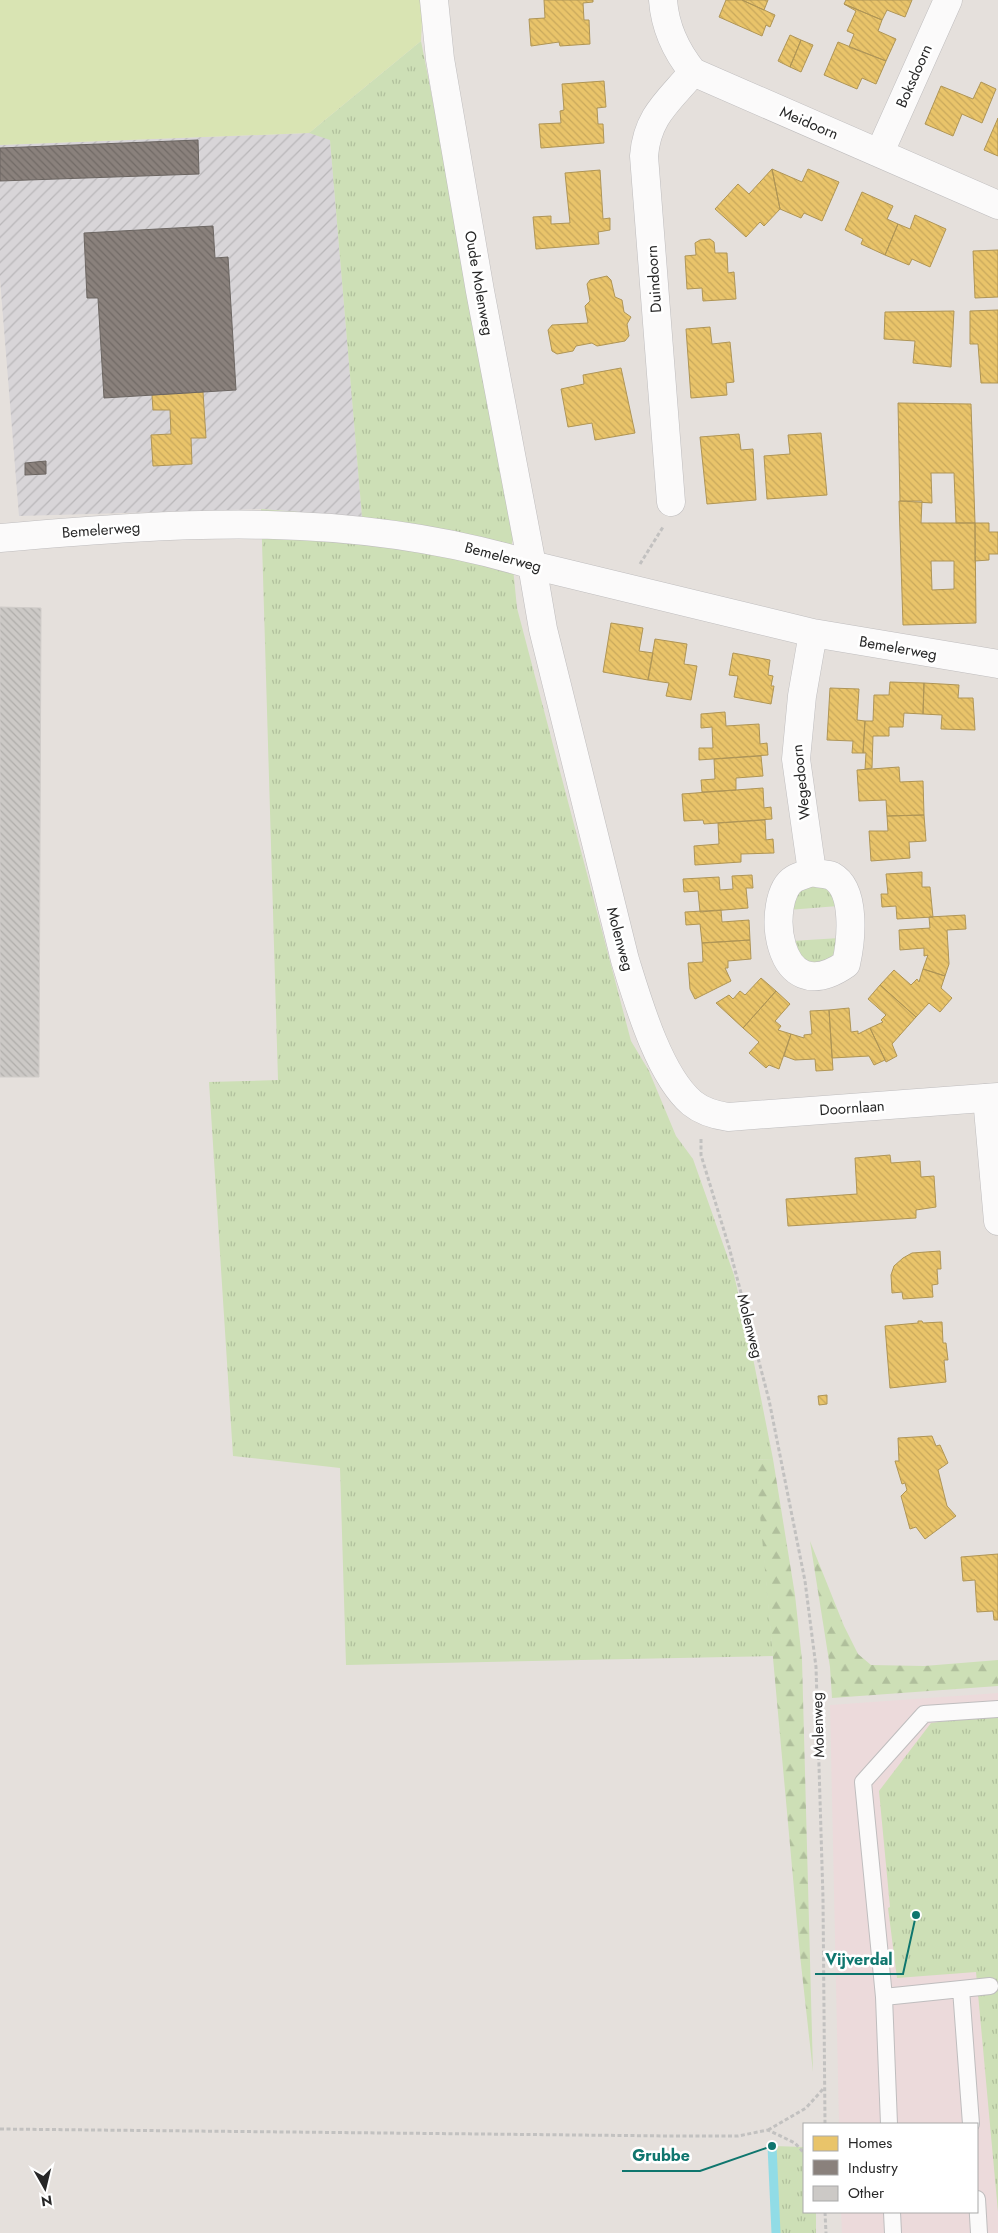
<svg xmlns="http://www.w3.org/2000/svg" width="998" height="2233" viewBox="0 0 998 2233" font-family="Jost,sans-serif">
<defs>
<pattern id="industrial-furrows" width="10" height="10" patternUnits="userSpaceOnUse" patternTransform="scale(1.25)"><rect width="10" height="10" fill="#d8d5d8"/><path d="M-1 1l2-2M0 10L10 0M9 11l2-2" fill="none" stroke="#b9b7b9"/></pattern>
<pattern id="grass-tufts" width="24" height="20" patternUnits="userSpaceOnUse" patternTransform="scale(1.25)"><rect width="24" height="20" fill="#cddfb6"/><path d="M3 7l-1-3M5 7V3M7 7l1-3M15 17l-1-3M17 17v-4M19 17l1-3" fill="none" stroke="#b0bf9c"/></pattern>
<pattern id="forest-firs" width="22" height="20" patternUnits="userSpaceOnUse" patternTransform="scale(1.25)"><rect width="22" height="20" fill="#cddfb6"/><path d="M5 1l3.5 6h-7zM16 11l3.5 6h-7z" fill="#b0bf9c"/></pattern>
<pattern id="homes-back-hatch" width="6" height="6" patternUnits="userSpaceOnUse" patternTransform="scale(1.25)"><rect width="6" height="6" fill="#e9c46a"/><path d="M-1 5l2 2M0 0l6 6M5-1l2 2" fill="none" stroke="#c8a85c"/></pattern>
<pattern id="industry-back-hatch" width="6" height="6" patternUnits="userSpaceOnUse" patternTransform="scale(1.25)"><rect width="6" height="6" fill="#8a817c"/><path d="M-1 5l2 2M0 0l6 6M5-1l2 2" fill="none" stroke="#716a66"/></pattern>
<pattern id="building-back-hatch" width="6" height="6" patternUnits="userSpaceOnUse" patternTransform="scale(1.25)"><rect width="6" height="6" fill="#ccc9c6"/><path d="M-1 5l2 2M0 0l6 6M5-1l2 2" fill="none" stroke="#afadaa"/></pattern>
</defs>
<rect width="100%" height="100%" fill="#e5e0dc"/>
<!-- industrial -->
<path fill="url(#industrial-furrows)" d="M309,133L330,139L362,517L261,509L19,516L0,279V145Z"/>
<!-- medical -->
<path fill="#ecdadb" d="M998,1693V2233H842L841,2212H977V2124H839L830,1705Z"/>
<!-- grass -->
<path fill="url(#grass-tufts)" d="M421,41L516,525L511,548L517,608L631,1041L649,1071L676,1136L693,1159L734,1275L752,1353L773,1459L756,1460L773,1656L346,1665L340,1468L233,1456L209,1082L278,1080L261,509L362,517L330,140L309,133Z
M804,885L827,888L838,906L788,910Z
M840,938C834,962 824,966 801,959L791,941Z
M998,1714V2212L976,1972L897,1978L888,1908L890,1907L879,1791L931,1723Z
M773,2146L804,2147V2212H816V2233H777Z"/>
<!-- forest -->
<path fill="url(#forest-firs)" d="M773,1459L795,1595L802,1660L813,2072L800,1955L755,1460Z
M810,1541L844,1626L858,1654L871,1665L924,1666L998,1660V1686L832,1698L830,1667Z"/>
<!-- pitch -->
<path fill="#d9e4b3" d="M0,0H423L421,41L309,133L0,145Z"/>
<!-- homes -->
<path fill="url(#homes-back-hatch)" stroke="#af9556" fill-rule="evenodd" d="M544,0H593V2L583,3L584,20H589L590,44L560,46L559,42L531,46L529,19L545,18Z
M726,0H742L775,15L770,27L766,25L762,36L719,17Z
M742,0H768L764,10Z
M846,0H912L905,17L887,10L882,20L844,4Z
M844,4L882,20L878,31L896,39L886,61L849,47L854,34L847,31L856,11Z
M790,35L801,40L790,67L778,61Z
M801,40L813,45L801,72L790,67Z
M838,42L886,61L876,84L862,78L857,89L824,75Z
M604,81L606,107L597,108L598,124H603L604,143L541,148L539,124L561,123L560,111L564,110L562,84Z
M981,82L996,89L982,123L962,114L953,136L925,124L941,86L973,99Z
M998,118V156L984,150Z
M772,169L780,209L764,226L760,222L746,237L715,209L738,184L749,194Z
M772,169L802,182L808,169L839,182L822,221L804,213L801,218L780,209Z
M600,170L603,219L610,218V230L598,232L599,244L536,249L533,217L551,216V224L570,223L565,173Z
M862,192L893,206L887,219L898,224L885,255L861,244L863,239L845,230Z
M915,215L946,229L930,267L912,259L909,265L885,255L898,224L910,229Z
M710,239L714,242L715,253H727L728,273L734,272L736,299L703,301L702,288L687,289L685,256L696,255L695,243L700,240Z
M998,250V297L975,298L973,251Z
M607,276L611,280L615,297L622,300L624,312L631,317L627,324L629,336L625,341L597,346L592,343L576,346L573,351L557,354L552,351L548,330L552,325L588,323L585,306L590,301L587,284L590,280Z
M998,310V383H981L978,344H970V311Z
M954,311L951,367L913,363L915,341L884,339L885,312Z
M710,327L712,344L730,342L734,382L726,383L727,395L691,398L686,329Z
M621,368L635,433L595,440L592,423L568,427L561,389L584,384L583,375Z
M203,392L206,438H191L192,464L153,466L151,435L171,434L170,410H153L152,395Z
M898,403L971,404L975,523H956L954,473H931L932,503L900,501Z
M821,433L827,495L767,499L764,456L790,454L788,435Z
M739,434L741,450L753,449L756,500L707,504L700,437Z
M899,501H922L921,523H975L976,623L903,625ZM931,561H954V589L932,590Z
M975,523H989V532H998V554H989V560L975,561Z
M611,623L643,628L639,651L653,653L648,680L603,672Z
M655,639L687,644L684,664L697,666L691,700L666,696L669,683L648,680Z
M733,653L770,660L768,675L773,676L771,686H774L771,704L734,697L738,676L729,675Z
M890,682L924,683L923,714L904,713L903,727H889V736H873L872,768L865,769L866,753H863L865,721H873L874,695H889Z
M924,683L959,685L958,698H973L975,730L941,729L942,715L923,714Z
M830,688L859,689L857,720L865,721L863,753H852L853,741L827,740Z
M725,712L726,726L759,724L760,744L767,743L768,755L699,760V748H713L712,727L701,728V714Z
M761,756L763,776L736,778V790L702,792L701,780L715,779L714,759Z
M899,767L900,782L923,781L924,815L887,816L886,800L859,801L857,770Z
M763,788L764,808L771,807L772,819L704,824L703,820L684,821L682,794Z
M924,815L926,841L909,842L910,858L871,861L869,831H888L887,816Z
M765,820L766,840L773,839L774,853L741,854V862L695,865L694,846L719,844L718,823Z
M922,872V887H930L933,917L897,919L896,906L882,907L881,894H888L886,874Z
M752,875L753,888H746L748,908L700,912L698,891L684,892L683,879L719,877L720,890L733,889L732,876Z
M721,910L722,922L749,920L750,940L702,943L700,924L686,925L685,912Z
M965,915L966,929L947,930L949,964L945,976L923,969L928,955L924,956V948L900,950L899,930L930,928L929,917Z
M750,940L751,959L728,961V968H725L731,981L695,999L690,989L688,963L703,962L702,943Z
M923,969L945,976L941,988L952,998L940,1012L929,1003L916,1017L880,985L894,970L911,985L917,979L919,982Z
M761,978L776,991L743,1028L716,1003L729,995L733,999L740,991L745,995Z
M880,985L916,1017L892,1044L897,1056L886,1062L870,1028L883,1022L881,1020L886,1015L868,999Z
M776,991L790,1004L775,1021L781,1026L778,1030L791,1034L779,1069L769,1065L766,1068L749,1053L759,1042L743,1028Z
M849,1008L851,1032L858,1031V1034L870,1028L885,1060L874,1065L869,1056L832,1058L829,1010Z
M829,1010L833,1070L816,1071L815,1059L795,1060L784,1056L791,1034L804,1038V1035L812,1034L810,1011Z
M890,1155L891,1163L920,1161L921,1177L934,1176L936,1207L916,1210V1218L788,1226L786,1199L857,1194L855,1158Z
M940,1251L941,1269H937L938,1284L932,1285L933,1297L903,1299L902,1292L892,1293L891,1275L894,1266L903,1258L912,1253Z
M918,1321H922L923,1323L942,1322L943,1343H946L948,1360H944L946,1382L890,1388L885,1326L918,1323Z
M827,1395V1404L819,1405L818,1396Z
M932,1436L936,1446L940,1445L948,1463L938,1470L947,1506L956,1516L925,1539L916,1527L910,1529L901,1496L907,1490L905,1483L902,1484L895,1461H899L898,1438Z
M998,1554V1620H994L993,1611L977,1612L975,1580L963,1581L961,1557Z"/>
<!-- industry -->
<path fill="url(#industry-back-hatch)" stroke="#6c6662" d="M198,140L199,174L0,181V148Z
M213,226L215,258L228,257L236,390L104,398L98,298H87L84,233Z
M46,461V474L25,475V463Z"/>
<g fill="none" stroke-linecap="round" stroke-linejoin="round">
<!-- stream -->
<path stroke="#91dce6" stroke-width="9" d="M772,2146L776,2233"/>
</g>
<!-- building -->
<path fill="url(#building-back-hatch)" stroke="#d0ccc9" d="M0,607L41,608L39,1077H0Z"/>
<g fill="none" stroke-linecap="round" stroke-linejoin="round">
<!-- lane casing -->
<g stroke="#bfbdbe" stroke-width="18">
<path id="lane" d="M990,1986L884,1997L863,1782L924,1714L998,1709
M961,1989L971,2124
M884,1997L889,2124
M977,2199L979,2233
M892,2212L893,2233"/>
</g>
<!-- street casing -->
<g stroke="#bfbdbe" stroke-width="29">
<path id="street" d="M434,0L440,59L480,291L532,565L813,633L998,664
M663,0C665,28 676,51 693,72L998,205
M880,152L948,0
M671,502L644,156C647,116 669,101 693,72
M812,872C818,874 827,874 832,876C857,890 851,942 846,964C774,1014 765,896 794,879C799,876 807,874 812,872Z
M812,872L796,759L802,696L813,633
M987,1098L998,1221"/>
</g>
<!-- secondary casing -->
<g stroke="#bfbdbe" stroke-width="29">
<path id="secondary" d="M0,538C183,522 353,510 532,565L543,629L625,960C638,1002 659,1075 692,1103C703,1112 715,1115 728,1117L998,1097"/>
</g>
<!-- path -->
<path stroke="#c2c1c0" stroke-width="3" stroke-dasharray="4 2.5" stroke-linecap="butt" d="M640,564L663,527
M701,1139V1155L729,1247L769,1400L805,1581L816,1667L823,1898L825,2124
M0,2129L672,2136H738L768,2130L795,2143L804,2153
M768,2130L806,2108L824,2088
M825,2212L826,2233"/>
<!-- lane -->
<use href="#lane" stroke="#fbfafa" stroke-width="16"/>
<!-- street -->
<use href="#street" stroke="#fbfafa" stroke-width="28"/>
<!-- secondary -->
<use href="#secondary" stroke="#fbfafa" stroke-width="28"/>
</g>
<g text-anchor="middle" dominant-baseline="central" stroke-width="5" stroke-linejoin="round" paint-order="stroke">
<!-- street labels -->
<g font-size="15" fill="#272727" stroke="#fff">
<text transform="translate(914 76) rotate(-66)">Boksdoorn</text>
<text transform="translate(809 123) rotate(23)">Meidoorn</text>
<text transform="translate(654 279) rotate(-94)">Duindoorn</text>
<text transform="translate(479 283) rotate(80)">Oude Molenweg</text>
<text transform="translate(101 530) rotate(-4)">Bemelerweg</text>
<text transform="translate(503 557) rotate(15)">Bemelerweg</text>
<text transform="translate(898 648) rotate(10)">Bemelerweg</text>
<text transform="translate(801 782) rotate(-96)">Wegedoorn</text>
<text transform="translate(620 939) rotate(75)">Molenweg</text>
<text transform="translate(852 1108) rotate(-4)">Doornlaan</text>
<text transform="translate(750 1326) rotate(76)">Molenweg</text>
<text transform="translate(818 1725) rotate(-92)">Molenweg</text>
</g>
</g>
<!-- callouts -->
<path fill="none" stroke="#0f766e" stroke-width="2" d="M916 1915L903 1974H815M772 2146L700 2171H622"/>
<g fill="#0f766e" stroke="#fff" stroke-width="2">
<circle cx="916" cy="1915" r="5"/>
<circle cx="772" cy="2146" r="5"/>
</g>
<g font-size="16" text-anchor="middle" font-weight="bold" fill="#0f766e" stroke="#fff" stroke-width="5" stroke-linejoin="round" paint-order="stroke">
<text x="859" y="1965">Vijverdal</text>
<text x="661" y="2161">Grubbe</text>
</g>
<!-- legend -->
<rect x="803" y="2123" width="175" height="90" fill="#ffffff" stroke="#a9a9a9"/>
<rect x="813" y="2136" width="25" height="15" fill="#e9c46a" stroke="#a9a9a9"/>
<text x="848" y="2148" font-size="15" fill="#272727">Homes</text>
<rect x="813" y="2160" width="25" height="15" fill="#8a817c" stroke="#a9a9a9"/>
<text x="848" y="2173" font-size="15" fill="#272727">Industry</text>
<rect x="813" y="2186" width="25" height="15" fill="#ccc9c6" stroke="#a9a9a9"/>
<text x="848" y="2198" font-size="15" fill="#272727">Other</text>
<!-- north arrow -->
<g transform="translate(45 2188) rotate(172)" stroke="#ffffff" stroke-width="4" paint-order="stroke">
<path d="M0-4L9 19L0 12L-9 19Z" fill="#272727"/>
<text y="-8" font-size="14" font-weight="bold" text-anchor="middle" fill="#272727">N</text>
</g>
</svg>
